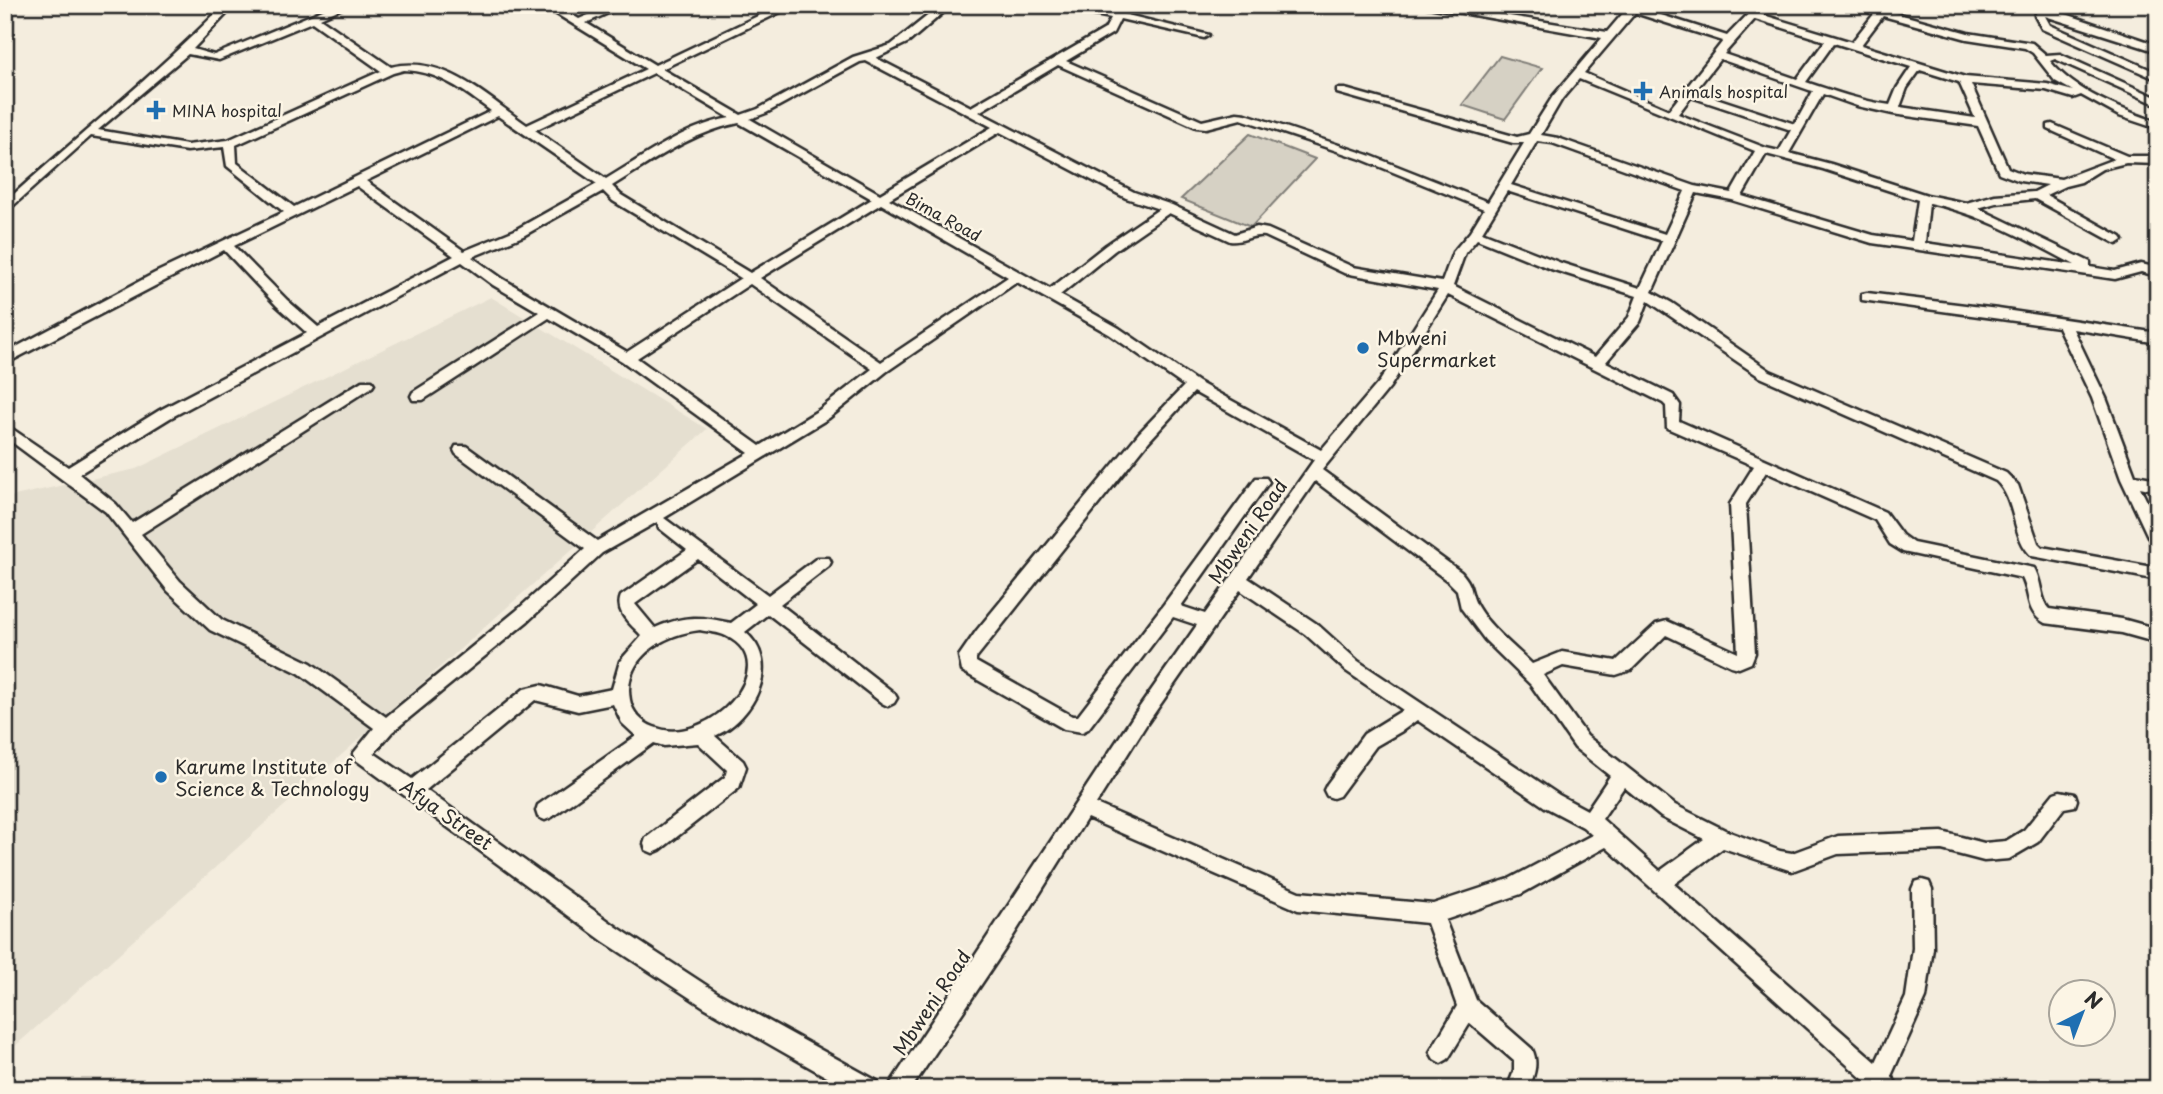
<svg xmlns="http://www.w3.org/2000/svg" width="2163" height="1094" viewBox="0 0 2163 1094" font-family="'Playpen Sans',sans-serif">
<rect width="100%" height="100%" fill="#f4edde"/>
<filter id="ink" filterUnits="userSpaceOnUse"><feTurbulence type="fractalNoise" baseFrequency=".0143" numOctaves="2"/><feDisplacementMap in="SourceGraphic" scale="14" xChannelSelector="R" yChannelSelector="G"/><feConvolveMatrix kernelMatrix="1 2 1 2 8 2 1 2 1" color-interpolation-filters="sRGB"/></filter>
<g filter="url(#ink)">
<!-- built -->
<path fill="#e5dfd0" d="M491,297L707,429L5,1055V498L136,469Z"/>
<!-- green -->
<path fill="#d6d1c4" stroke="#807e78" stroke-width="2" d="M1500,56L1542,68L1505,119L1462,105Z
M1250,134L1315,159L1251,227L1181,199Z"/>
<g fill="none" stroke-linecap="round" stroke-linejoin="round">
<!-- minor casing -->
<g stroke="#2b2b2b" stroke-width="5">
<path id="minor" d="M224,5H235L193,49L214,55L335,5H349L320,18L391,67C444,54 486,97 527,125L646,69L542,5H555L579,19L612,5H626L586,23L655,65L781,5H795L662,69L741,115L758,109L853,57L891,45L941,5H952L909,42L876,58L971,107L1105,29L1111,18L1042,5H1069L1114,12L1118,5H1128L1123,14L1209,35L1204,38L1120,19L1113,33L1066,61L1202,121L1237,113L1246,114L1369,155L1488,202L1524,143H1513L1337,93V89H1345L1517,137L1529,134L1553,96L1602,38L1417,5H1442L1607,32L1630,5H1641L1639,8L1727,36L1757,5H1768L1760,14L1852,42L1874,14L1849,5H1866L1968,33L2032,43L2046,55L2060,54L2158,98V105L2055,59L2050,61C2075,92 2120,109 2158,122V129L2119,116L2081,95L2073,98L2046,90L1971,84L2008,168L2023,174L2061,179L2114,159L2048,129V125L2052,124L2127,156H2158V164L2126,163L2102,169L2081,182L2065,186L2046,195L2121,237L2123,240L2117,244L2035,199L1996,203L1978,208L2090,262V267L2115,271L2141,264L2158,268V276L2141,272L2115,279L1872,243L1732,200L1696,193L1652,292L1672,303L1770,371L2006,473L2018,485L2038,543L2042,547L2158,568V580L2032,556C2011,538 2017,500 1996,481L1760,377L1648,301L1640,322L1606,362L1673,395L1680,405L1679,421L1885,512L1902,535L1913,543L2034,568C2042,581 2040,600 2049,609L2122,619L2158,629V643L2122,633L2045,623C2025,612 2031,595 2022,578L1903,552L1890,544L1875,520L1766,472L1746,504L1755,653L1751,663L1739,668L1731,666L1666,635L1631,670L1616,675L1563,666L1543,675L1587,736L1675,805L1727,831L1780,851L1792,853L1838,836L1942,832L1984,843L2006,841L2024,830L2054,793L2060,791L2075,794L2077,800L2075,806L2064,808L2038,842L2009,859L1984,861L1942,850L1838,854L1792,871L1723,848L1674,884L1876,1062L1906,997L1913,948L1912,889L1915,882L1922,880L1929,882L1932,889L1933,948L1926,998L1891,1076L1901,1089H1874L1606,847L1521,894L1445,920L1476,1000L1532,1049C1539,1063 1534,1075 1529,1089H1507L1514,1071V1061L1470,1023L1448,1059L1441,1063L1434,1059L1430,1052L1457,1006L1427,923L1298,910L1087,818L1005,949L911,1089H887L1134,715L1197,625L1173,617L1088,729L1082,732L1064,729L962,671L959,656L977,630L1139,433L1184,386L1109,334L1017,282L886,372L829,418L664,518L768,595L817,558H829L831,562L829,566L780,604L894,693L897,698L894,703L888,706L882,703L768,614L745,632C783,663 754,719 715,736L743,761L746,767L739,788L660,850L653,853L646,850L644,844L646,838L725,777L727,770L698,743L664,746L654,743L552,817L545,820L538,817L536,811L538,805L636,736L622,723L613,704L578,711L535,700L426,790L617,927L718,993L877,1081L880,1089H848L704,1007L603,941L356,760L353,754L374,728L299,673L210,630L168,591L106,512L5,437V424L68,467L160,410L307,333L277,306L224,250L5,364V353L155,273L284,212L227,166L224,147L187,151L91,136L5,213V202C78,136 155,75 224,5ZM1635,13L1723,41L1669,110L1584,73ZM1883,16L1967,39L2025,48L2033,53L2055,81L2073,91L2047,84L1965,77L1861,45ZM1755,19L1825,41L1797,79L1724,54ZM312,22L381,71L228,140L187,145L98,130L188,54L219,60ZM1834,43L1911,67L1897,88L1890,105C1861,101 1833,91 1806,82ZM1720,59L1809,90L1813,91L1795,124L1695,91ZM866,61L992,127L880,194L750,119L766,113L860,62ZM1058,65L1196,127L1206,128L1241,119L1361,159L1484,209L1470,232L1453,252L1442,282L1353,267L1268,229L1257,227L1235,234L1172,205L1134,192L979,112ZM404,70C439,71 464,91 491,111L294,207L237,163L236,145L393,73ZM1920,70L1959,82L1975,118L1900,107L1907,88ZM654,73L730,118C684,126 645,156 606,179L535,130ZM1579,79L1755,151L1731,193L1695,186L1558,138L1541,135L1562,99ZM1823,94L1857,106L1893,114L1978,126L1999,173L2020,181L2048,185L2034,192L1995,195L1966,203L1927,195L1831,164L1789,153ZM1691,97L1791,130L1779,151L1766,148L1678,114ZM498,116L597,184L515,230L464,251L366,181ZM739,123L872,199L750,273L621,195L612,186C653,161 692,132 739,123ZM1000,132L1126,198L1159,209L1106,245L1050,289L889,199ZM1537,141L1552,143L1685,191L1665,234L1511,185ZM1766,154L1823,169L1918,200L1912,241L1873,235L1742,196ZM357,186L454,256L318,327L287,300L234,246ZM603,191L613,201L741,278L627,352L503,279L472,257L523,236ZM1507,191L1662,241L1640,288L1561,263L1482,232ZM1929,203C1982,214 2027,240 2075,265L1925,243ZM881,204L1008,277L881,362L760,278ZM1169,213L1230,241C1242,243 1252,234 1265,236L1344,273L1438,290L1380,381L1321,450L1198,382L1119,328L1060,295L1114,251ZM1477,239L1551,269L1637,296L1629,317L1595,357L1453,286L1465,253ZM462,262L493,285L539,312L413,392L411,396L413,400H423L549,318L622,361L749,453L597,541L466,446H456L454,450L456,454L585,549L516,611L386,717L311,663L222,620L180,581L141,534L372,387L374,384L372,381H362L132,523L116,504L79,474L170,418ZM750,284L872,369L819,410L760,446L637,358ZM1448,295L1663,403L1666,406L1667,428L1754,466L1730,504L1738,653L1667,621L1656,624L1616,661L1562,652L1532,664C1515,647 1485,624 1475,602C1469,587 1473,586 1461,572L1322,470L1390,387ZM1194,392L1314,460L1205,614L1181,606L1266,486L1269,482L1266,478H1256L1164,604L1078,716H1072L976,662V658L1149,441ZM1315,481L1449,582L1457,590L1461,608L1485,640L1531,685L1575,748L1610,776L1587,810L1559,795L1358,661L1317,624L1248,578ZM657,522L659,528L687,550L621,596C614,613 632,625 642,636L620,661L612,689L578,696L541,685L524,689L412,779L374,753L392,732L528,621L602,553ZM698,559L756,604L731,623C700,616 684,615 655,628L635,604ZM1240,590L1305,634L1346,671L1403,710L1364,734L1327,784L1324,790L1327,796L1333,798L1339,796L1376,746L1402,731L1417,720L1545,807L1583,827L1592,835L1509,879L1433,904L1299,892L1096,804L1146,725ZM700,630C708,632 719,632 726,636C787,665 707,749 654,727C642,723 632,712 630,700C622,658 664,634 700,630ZM1624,787L1661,817L1704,839L1660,871L1602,819Z
M2024,5H2039L2158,45V52L2045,16L2050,25L2158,73V80L2042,29L2035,16L2037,11Z
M1867,293L1998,309L2158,333V343L2073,329L2106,398L2135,475L2158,479V491L2140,487L2158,524V547L2152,545L2121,479L2092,398L2058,327L1862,300V294Z"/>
</g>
<!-- minor -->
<use href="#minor" fill="#fcf5e5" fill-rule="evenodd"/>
</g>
</g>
<!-- markers -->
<g fill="#1f6fb2" stroke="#fcf5e5" stroke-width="2.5">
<path d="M1639.5 80.5h7v7h7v7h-7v7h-7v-7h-7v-7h7z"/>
<path d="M152.5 99.5h7v7h7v7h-7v7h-7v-7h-7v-7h7z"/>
<circle cx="1363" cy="348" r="7"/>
<circle cx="161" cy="777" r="7"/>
</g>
<g text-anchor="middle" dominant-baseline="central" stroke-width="5" stroke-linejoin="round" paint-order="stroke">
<!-- far-poi labels -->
<g font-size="16" fill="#2b2b2b" stroke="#fcf5e5" text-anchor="start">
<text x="1659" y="91">Animals hospital</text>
<text x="172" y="110">MINA hospital</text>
</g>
<!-- far-street labels -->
<g font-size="16" fill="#2b2b2b" stroke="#fcf5e5">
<text transform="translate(944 216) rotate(29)">Bima Road</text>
</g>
<!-- poi labels -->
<g font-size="19" fill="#2b2b2b" stroke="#fcf5e5" text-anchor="start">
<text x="1377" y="337">Mbweni<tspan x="1377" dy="22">Supermarket</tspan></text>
<text x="175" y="766">Karume Institute of<tspan x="175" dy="22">Science &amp; Technology</tspan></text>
</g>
<!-- street labels -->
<g font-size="19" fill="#2b2b2b" stroke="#fcf5e5">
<text transform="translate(1247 531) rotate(-55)">Mbweni Road</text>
<text transform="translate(447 814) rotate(35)">Afya Street</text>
<text transform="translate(931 1002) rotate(-56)">Mbweni Road</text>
</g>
</g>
<!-- margin -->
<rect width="2163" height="1094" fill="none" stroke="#fcf5e5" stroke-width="28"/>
<rect x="14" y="14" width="2135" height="1066" fill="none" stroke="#2b2b2b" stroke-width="2.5" filter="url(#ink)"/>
<!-- north arrow -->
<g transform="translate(2082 1013) rotate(42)"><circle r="33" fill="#fcf5e5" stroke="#a8a49b" stroke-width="2"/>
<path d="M0-5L12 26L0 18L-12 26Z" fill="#1f6fb2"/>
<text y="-10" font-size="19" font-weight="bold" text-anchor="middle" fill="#2b2b2b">N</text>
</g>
</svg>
